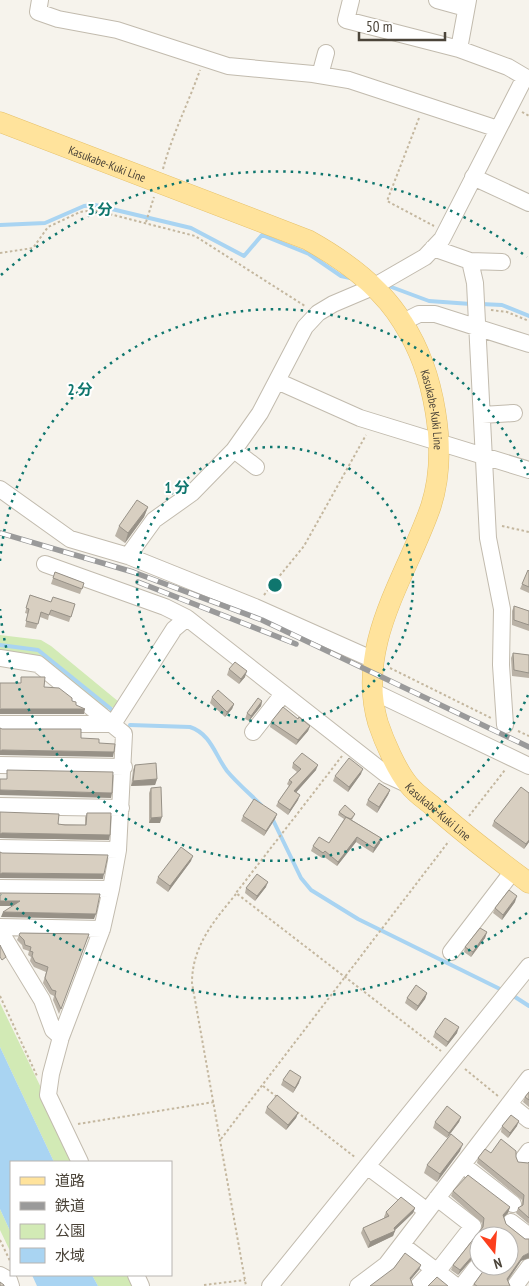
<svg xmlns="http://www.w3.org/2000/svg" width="529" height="1286" viewBox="0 0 529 1286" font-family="'PT Sans Narrow','Noto Sans JP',sans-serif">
<rect width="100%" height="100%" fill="#f6f3ec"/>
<!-- green -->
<path fill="#d2eab5" d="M0,635L41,640L51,646L119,702L114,707L101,711L39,660L0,654Z
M0,1003L77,1162H54L0,1047Z
M0,1209L11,1233V1253L0,1230Z
M92,1275H133L138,1286H98Z"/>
<!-- water -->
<path fill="#a9d4f2" d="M0,1047L54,1162H11V1233L0,1209Z
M32,1275H92L98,1286H37Z"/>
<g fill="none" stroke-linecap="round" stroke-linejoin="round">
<!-- stream -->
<path stroke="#a9d4f2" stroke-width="4" d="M0,225L45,223L84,206L95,205L191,228L244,256L262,235L309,254L341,276L350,278
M386,285L429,301L471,304
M481,304L502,305L529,316
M0,645L38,650L111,709
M130,725L190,727C211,734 215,755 227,771C237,783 250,794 261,805
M272,818L301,878L311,890L358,919L504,991
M512,995L529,1006"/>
<!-- minor casing -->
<g stroke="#c2bbae" stroke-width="18">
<path id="minor" d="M40,0L38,12L58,19L117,30L228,66L313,74L349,80L498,129
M351,0L346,20L459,49
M437,0L466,8
M468,0L459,49L508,67L525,77
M320,75L326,53
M473,177L529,203
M433,248L470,261L475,283L488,538L502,609L501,665L505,725
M470,261L502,262
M403,322L419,314H435L529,344
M277,381L360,418L529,470
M482,415L514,413
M234,450L256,467
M0,489L70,539L128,556L255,607L374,660
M128,556L154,520L192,493L234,450L260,413L305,327L318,313L333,304L373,287L425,257L442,239L525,77L529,78
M45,564L165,607L187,618
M0,658L38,664L124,734L118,850L111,889L102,929L61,1037L51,1074L48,1095L80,1162
M372,691L529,766
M0,724H113L174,629L187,618L387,775L409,785
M253,732L283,694
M0,765L124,767
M0,806L121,808
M0,848L118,850
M0,888L111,889
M0,927L102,929
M0,931L42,1000L53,1030L61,1037
M451,952L513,871
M509,1104L529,1120
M523,1159L529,1151
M463,1165L513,1204
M367,1166L427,1211
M437,1198L473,1226L437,1272
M511,1222L529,1236
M402,1245L456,1286
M0,1275L9,1280L11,1286
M136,1275L141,1286
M270,1286L529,966
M358,1286L386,1265L529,1078
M418,1286L434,1269
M462,1286L476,1268
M515,1286L529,1267"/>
</g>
<!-- major casing -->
<g stroke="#e6c16a" stroke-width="21">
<g id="major">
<path id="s1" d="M0,122L308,240C344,260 381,286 403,323C434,371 449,450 431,506C407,576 355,645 378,723C384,741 397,771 409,785C416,794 427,801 435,808C465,835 497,859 529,883"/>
</g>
</g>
<!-- path -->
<path stroke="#c4b79f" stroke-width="2" stroke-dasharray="2.5 2.5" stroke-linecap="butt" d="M522,112L529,116
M419,118L387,201L434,226
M163,169C172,135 188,104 200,70
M146,222L154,197
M0,253L33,248L48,227L80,212L94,210L195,236L305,306
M491,310L507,312L529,321
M502,526L529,532
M264,595L304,546L366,435
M390,668L491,718
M518,731L529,736
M342,756L236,893L441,1051
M469,816L505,770
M236,894C214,921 192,946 192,983L246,1286
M0,996L37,1076
M465,1069L498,1096
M263,1086L277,1097
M297,1112L356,1158
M78,1124L214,1102
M221,1139L449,841
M0,1240L11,1263
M204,1285L245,1280"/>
<!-- minor -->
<use href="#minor" stroke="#fff" stroke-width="16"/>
<!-- major -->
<use href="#major" stroke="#ffe39c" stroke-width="20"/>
<!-- rail casing -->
<g stroke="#9a9a9a" stroke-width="5.5">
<path id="rail" d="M0,533L133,572L262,620L529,747
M138,582L296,644"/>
</g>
<!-- rail -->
<use href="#rail" stroke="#fff" stroke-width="4" stroke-dasharray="11" stroke-linecap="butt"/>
</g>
<!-- wall -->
<path fill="#bab2a6" d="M148,507L144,517L125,543L115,536L119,526Z
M528,570L529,571V593L520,589Z
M55,572L84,583L80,594L51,584Z
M30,595L51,602L75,604L69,622L49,615L48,620L40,617L36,629L25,627L28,614L25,613Z
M514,606L529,611V631L512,625V611Z
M513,653L529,655V678L512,676L511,658Z
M229,669L245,677L239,684L227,675Z
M212,697L234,704L232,709L225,717L210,703Z
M262,701L261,706L249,721L245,719L247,713Z
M271,722L310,726L308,731L296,745L270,727Z
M293,763L316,770L296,792L298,800L288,815L276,806L278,802L289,786L287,784L289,780L297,772L292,768Z
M135,765L157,779L155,785L131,786L133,770Z
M361,774L348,792L333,781L335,776Z
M151,788L160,823H149V793Z
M390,790L388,795L377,813L366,805L368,800Z
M529,793V842L524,849L492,826L494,821Z
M339,812L355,814L352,820L381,838L380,843L373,853L356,842L337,866L323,856L322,858L311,851L313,846L329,843L344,819L338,815Z
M87,813L109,840L0,838L58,824L85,825V817Z
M277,814L275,819L264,836L241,821L243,816Z
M191,861L168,892L156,883L158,877Z
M266,887L255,901L245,893L246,888Z
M515,902L502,920L493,913L495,908Z
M487,932L485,938L471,957L464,952L465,947Z
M20,933L89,934L59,1014L53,1000L54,996L50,994L43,983L46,972L34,967L30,961L31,957L28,955L29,951L23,949L22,945L17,940Z
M427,993L425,999L416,1011L405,1003L407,998Z
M435,1032L457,1033L446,1047L433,1037Z
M283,1080L299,1083L293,1093L281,1085Z
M529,1092V1107L523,1102L525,1097Z
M267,1107L298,1113L296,1118L286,1130L265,1113Z
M461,1117L459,1122L447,1138L433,1128L435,1122Z
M502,1126H517L508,1138L501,1132Z
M460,1151L437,1182L424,1173L427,1165Z
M491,1153L516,1157L518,1162L528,1163L529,1162V1224L516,1213L518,1208L522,1206V1200L477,1163L478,1158Z
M453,1191L510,1207L508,1213L504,1217L506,1224L525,1239L521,1261L508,1281L510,1286H473L485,1268L484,1266H509V1236L472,1259L458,1275L451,1270L453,1265L481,1229L482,1223L451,1196Z
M415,1208L413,1213L395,1230L393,1236L368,1248L361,1233L363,1228L384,1218V1217L386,1212Z"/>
<!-- shaded-wall -->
<path fill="#979187" d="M148,507L144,517L125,543L128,533Z
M247,671L245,677L239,684L241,679Z
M262,701L261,706L249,721L251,716Z
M234,704L232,709L225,717L227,712Z
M1,709H85L84,714H0V710Z
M310,726L308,731L296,745L298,740Z
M2,750L114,752L113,757L0,755V751Z
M318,765L316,770L293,796L294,791Z
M363,769L361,774L348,792L349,787Z
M157,779L155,785L131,786L133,781Z
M0,790L112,793L111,798L0,795Z
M390,790L388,795L377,813L379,807Z
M300,795L298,800L288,815L290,810Z
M277,814L275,819L264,836L266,831Z
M162,817L160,823H149L151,818Z
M2,833L110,835L109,840L0,838V834Z
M357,837L356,842L337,866L338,862Z
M381,838L380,843L373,853L374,848Z
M529,840V842L524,849L526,844Z
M193,856L191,861L168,892L170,886Z
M2,873L104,874L103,879L0,878V874Z
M268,882L266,887L255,901L257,896Z
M517,896L515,902L502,920L503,915Z
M0,901H20L19,906H0Z
M3,912L96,914L94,919L1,917Z
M487,932L485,938L471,957L473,952Z
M427,993L425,999L416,1011L418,1006Z
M459,1027L457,1033L446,1047L448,1042Z
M301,1077L299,1083L293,1093L295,1088Z
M298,1113L296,1118L286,1130L288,1125Z
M461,1117L459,1122L447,1138L449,1133Z
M519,1121L517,1126L508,1138L510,1133Z
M463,1144L460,1151L437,1182L440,1174Z
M510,1207L508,1213L501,1220L503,1215Z
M415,1208L413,1213L394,1231H395L393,1236L368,1248L370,1242L394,1228Z
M529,1253V1258L521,1261L505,1284L507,1279L523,1256Z
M474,1254L479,1255V1260L472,1259L458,1275L460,1270Z
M421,1265L419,1270L408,1283L410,1278Z"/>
<!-- building -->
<path fill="#d8cfc1" stroke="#979187" d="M137,500L148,507L128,533L119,526Z
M528,570L529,571V587L522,584Z
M55,572L84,583L82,589L53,578Z
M30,595L51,602L53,597L75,604L71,617L51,610L49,615L41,612L38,624L26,621L29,609L26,608Z
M514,606L529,611V625L514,620Z
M513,653L529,655V673L514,670Z
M235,662L247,671L241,679L229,669Z
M21,677H45L44,687L59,688L72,698V701L76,702V705L85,709H1L0,710V683H21Z
M218,690L234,704L227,712L212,697Z
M258,698L262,701L251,716L247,713Z
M283,707L298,719L299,717L310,726L298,740L271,722Z
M0,728L2,729H81V738L99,739V743L115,744L114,752L2,750L0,751Z
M302,753L318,765L294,791L300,795L290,810L278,802L292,782L289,780L301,769L293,763Z
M349,758L363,769L349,787L335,776Z
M156,763L157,779L133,781L135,765Z
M7,770L113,772L112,793L0,790V779H7Z
M379,783L390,790L379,807L368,800Z
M161,787L162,817L151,818V788Z
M521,787L529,793V840L526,844L494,821Z
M254,799L277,814L266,831L243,816Z
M345,805L355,814L351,819L346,817L339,812Z
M0,812L59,814L58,824L65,825H86L87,813H111L110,835L2,833L0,834Z
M346,817L381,838L374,848L357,837L338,862L325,851L323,853L313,846L319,837L329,843Z
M181,847L193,856L170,886L158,877Z
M0,852L2,853L108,855L104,874L2,873L0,874Z
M257,874L268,882L257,896L246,888Z
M509,890L517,896L503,915L495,908Z
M0,893H2L100,894L96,914L3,912L20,901H0Z
M480,928L487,932L473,952L465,947Z
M20,933L89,934L61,1009L55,996L56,991L52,990L45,978L48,967L35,962L32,956L33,952L30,951L31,947L25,945L24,940L19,935Z
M0,945L6,957L2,960L0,957Z
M416,985L427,993L418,1006L407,998Z
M445,1018L459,1027L448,1042L435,1032Z
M290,1070L301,1077L295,1088L283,1080Z
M529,1092V1100L525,1097Z
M277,1095L298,1113L288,1125L267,1107Z
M447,1106L461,1117L449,1133L435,1122Z
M511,1115L519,1121L510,1133L502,1126Z
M451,1134L463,1144L440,1174L427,1165Z
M501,1139L516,1151V1157L518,1162L528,1163L529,1162V1218L518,1208L523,1205L524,1195L478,1158L485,1149L491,1153Z
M468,1175L510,1207L503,1215L506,1224L525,1239H529V1253L523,1256L507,1279L510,1286H477L474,1284L487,1266H509V1236H479V1255L474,1254L460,1270L453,1265L483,1227L484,1218L453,1191Z
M401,1197L415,1208L394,1228L395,1231L370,1242L363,1228L389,1216L386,1212Z
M405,1253L421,1265L410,1278L413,1286H370L394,1268Z
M437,1277L448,1286H428Z
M0,1282L4,1285V1286H0Z"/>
<!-- distance rings -->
<g fill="none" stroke="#0f766e" stroke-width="2.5" stroke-dasharray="2.5 5">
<circle cx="275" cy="585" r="138"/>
<path d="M528 695A276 276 0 0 1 0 609M0 561A276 276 0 0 1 528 475"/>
<path d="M527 913A414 414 0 0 1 1 895M1 275A414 414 0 0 1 527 257"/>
</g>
<g text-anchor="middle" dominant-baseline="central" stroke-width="4" stroke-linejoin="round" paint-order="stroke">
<!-- street labels -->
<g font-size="12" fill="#4b4439" stroke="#fff">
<text stroke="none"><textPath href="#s1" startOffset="115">Kasukabe-Kuki Line</textPath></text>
<text stroke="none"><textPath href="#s1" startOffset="550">Kasukabe-Kuki Line</textPath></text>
<text stroke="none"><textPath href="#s1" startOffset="985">Kasukabe-Kuki Line</textPath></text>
</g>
</g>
<circle cx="275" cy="585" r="8" fill="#0f766e" stroke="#fff" stroke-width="2.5"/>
<g font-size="15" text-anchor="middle" font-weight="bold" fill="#0f766e" stroke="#fff" stroke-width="4" stroke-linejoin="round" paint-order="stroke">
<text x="100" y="215">3 分</text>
<text x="80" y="395">2 分</text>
<text x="177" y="493">1 分</text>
</g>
<!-- legend -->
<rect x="10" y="1161" width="162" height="115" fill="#ffffff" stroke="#b7b4b0"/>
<rect x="20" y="1177" width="25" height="8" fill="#ffe39c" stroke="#b7b4b0"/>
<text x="55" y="1186" font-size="15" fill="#4b4439">道路</text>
<rect x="20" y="1202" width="25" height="8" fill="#9a9a9a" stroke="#b7b4b0"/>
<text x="55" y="1211" font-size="15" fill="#4b4439">鉄道</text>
<rect x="20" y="1224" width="25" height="15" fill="#d2eab5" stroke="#b7b4b0"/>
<text x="55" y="1236" font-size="15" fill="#4b4439">公園</text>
<rect x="20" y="1248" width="25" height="15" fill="#a9d4f2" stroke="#b7b4b0"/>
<text x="55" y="1261" font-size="15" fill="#4b4439">水域</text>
<!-- north arrow -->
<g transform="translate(494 1251) rotate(163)"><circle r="24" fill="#ffffff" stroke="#b7b4b0"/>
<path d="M0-4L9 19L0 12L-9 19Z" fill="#fc3f1d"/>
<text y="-8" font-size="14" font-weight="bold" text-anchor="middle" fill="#4b4439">N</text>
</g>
<!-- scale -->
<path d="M359 32v8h86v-8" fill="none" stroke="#4b4439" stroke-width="2.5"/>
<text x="366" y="32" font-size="15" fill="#4b4439" stroke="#ffffff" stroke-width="4" paint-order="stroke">50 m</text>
</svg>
